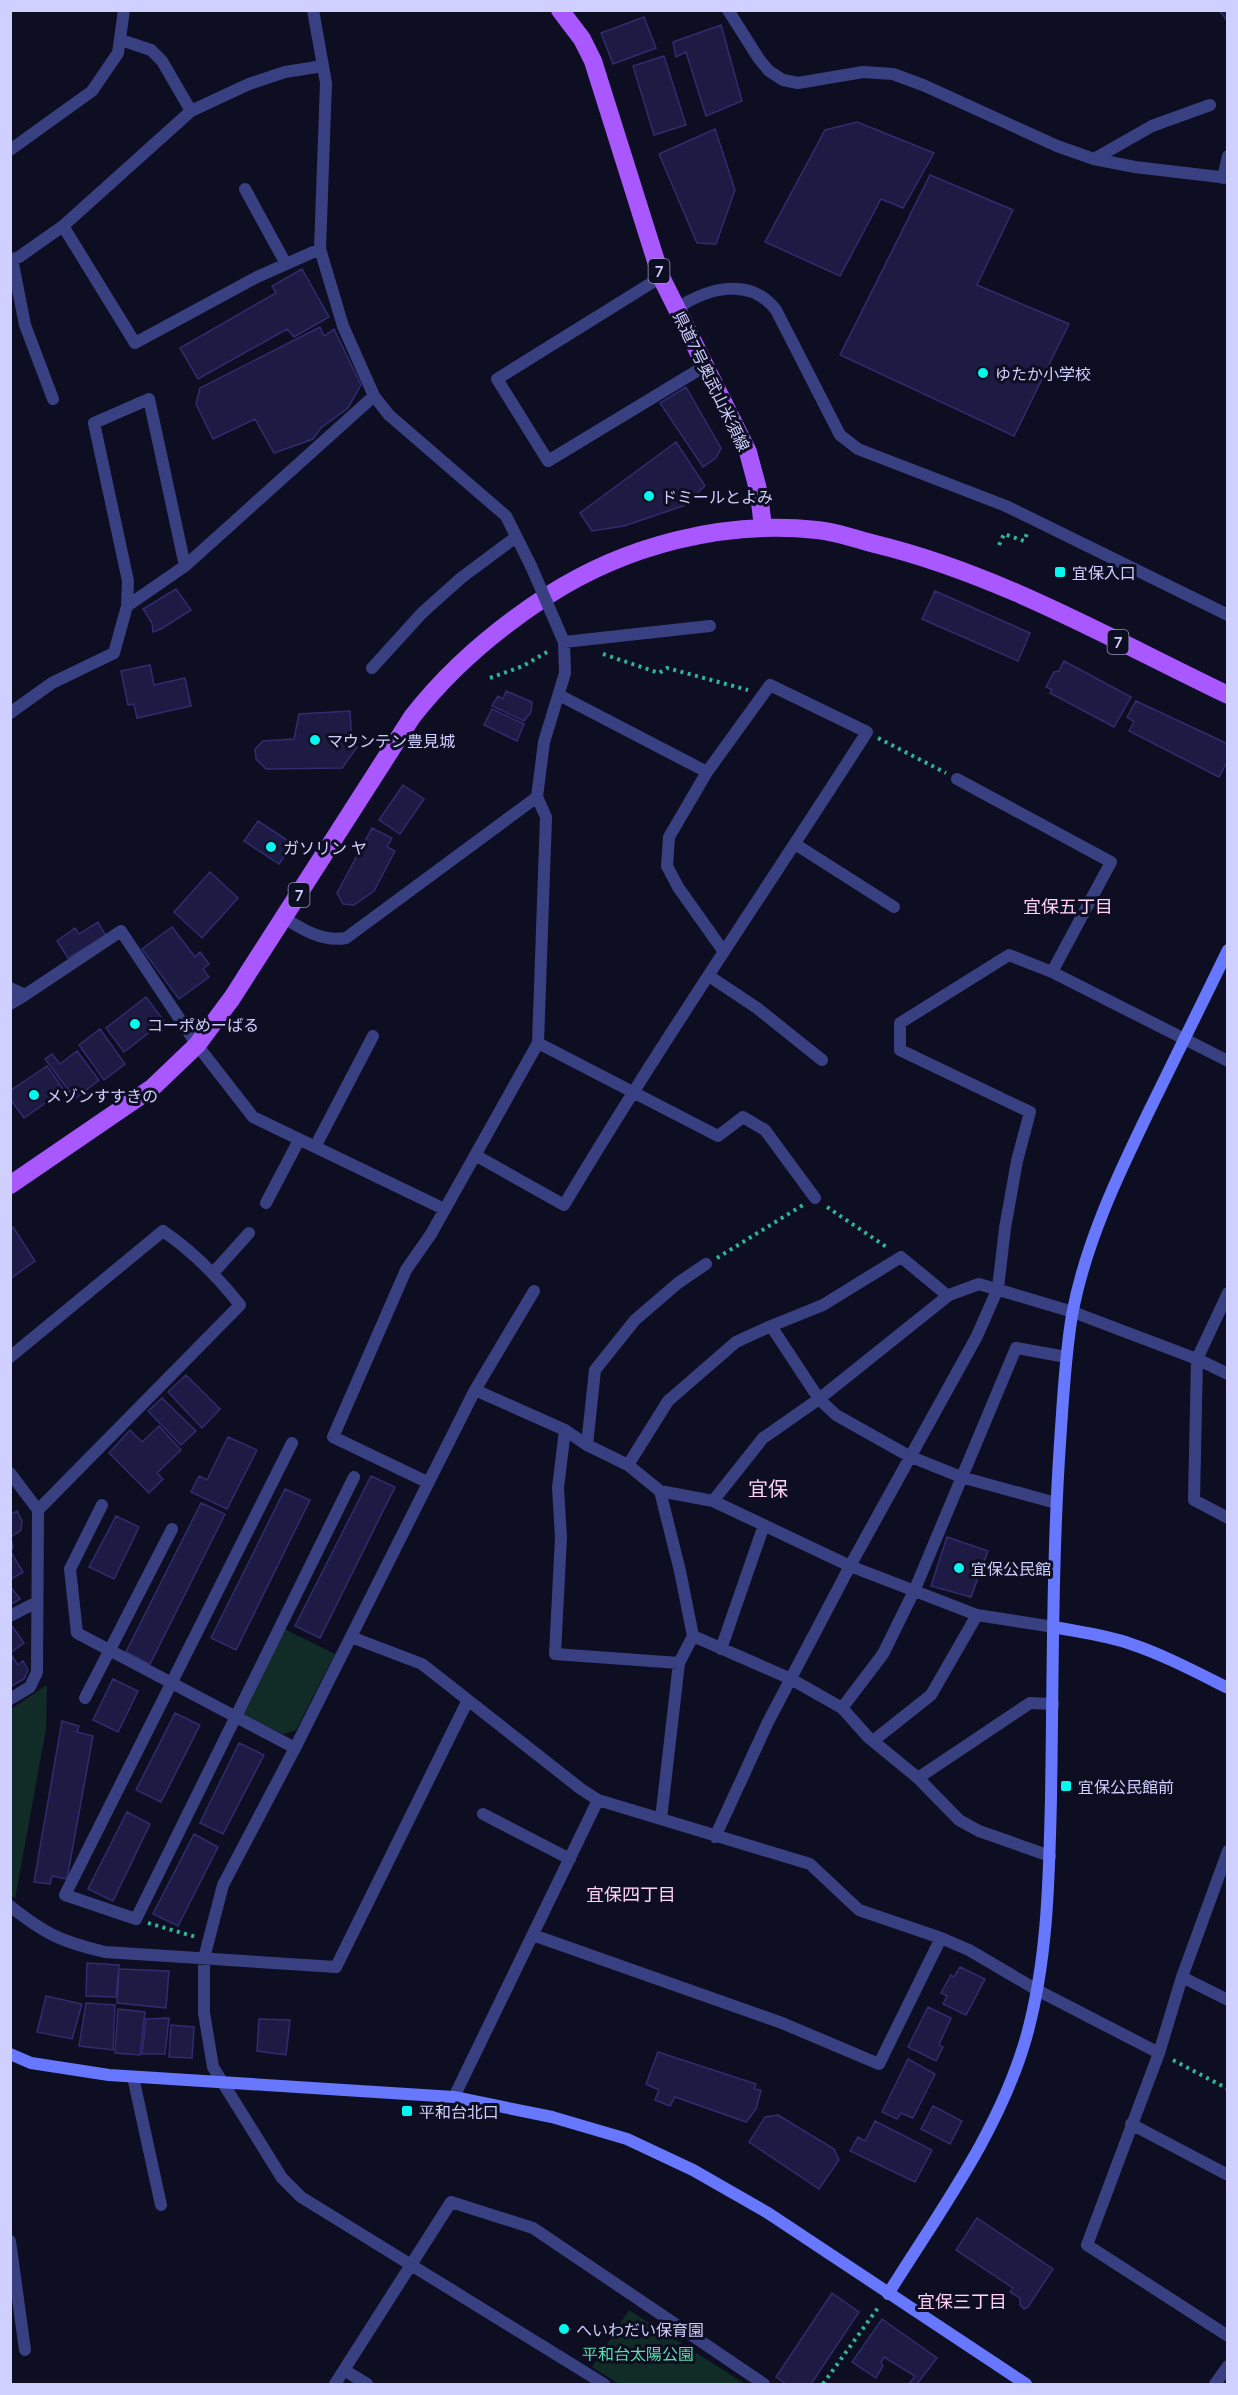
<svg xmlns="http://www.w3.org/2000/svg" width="1238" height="2395" viewBox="0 0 1238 2395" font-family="Lato,'Noto Sans JP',sans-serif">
<rect width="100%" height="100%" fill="#0e0e22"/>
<!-- green -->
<path fill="#112c27" d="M284,1629L335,1654L296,1730L283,1734L242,1715Z
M47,1685L46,1729L15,1899L10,1894L11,1709Z
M629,2310L745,2384H619L592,2367Z"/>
<!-- building -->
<path fill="#1d1a43" stroke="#302c6f" stroke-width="1.5" d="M1219,10H1228V22Z
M644,17L656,48L613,64L601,33Z
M721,25L742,101L706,116L686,52L676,57L673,42Z
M664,56L686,125L654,135L633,66Z
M857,122L934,153L903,208L881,199L840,276L765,242L825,130Z
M715,129L735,190L716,244L697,243L659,154Z
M930,175L1013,210L977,285L1069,324L1014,436L840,355Z
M302,269L329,317L294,337L287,329L198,379L180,348L276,293L272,286Z
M320,327L324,336L334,329L361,385L348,408L321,428L313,439L274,453L255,419L213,439L196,404L200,388Z
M686,387L721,448L716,458L703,467L660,403Z
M676,442L705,486L683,506L624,526L592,531L580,513Z
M176,589L191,610L161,629L153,632L152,623L143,609Z
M935,591L1030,633L1018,661L922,619Z
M1064,661L1131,697L1114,727L1050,693L1052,690L1046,687L1054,672L1059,671Z
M150,665L154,685L185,678L191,706L137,718L134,704L128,705L121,671Z
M506,691L532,702L531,712L524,721L492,706L498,696L503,699Z
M1136,701L1228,744V760L1219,777L1129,731L1134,722L1127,717Z
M492,709L524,724L517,741L484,725Z
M350,711L352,746L357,747L342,768L266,769L256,759L255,749L263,741L294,739L299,714Z
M403,785L424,799L400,834L379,820Z
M258,821L293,844L279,864L244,841Z
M372,828L392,838L387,847L395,851L374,891L354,905L343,904L337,893Z
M210,872L238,898L202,938L174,912Z
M98,922L106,936L68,958L57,941L75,928L79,934Z
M172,927L195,957L200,952L209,964L203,969L209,977L179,999L142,949Z
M146,997L164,1021L124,1052L106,1028Z
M100,1029L125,1064L104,1080L79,1045Z
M77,1051L99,1080L75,1099L45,1059L52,1054L60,1064Z
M47,1066L64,1090L24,1118L10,1099V1091Z
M13,1227L35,1261L10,1279V1229Z
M186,1375L220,1409L202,1428L168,1392Z
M162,1398L196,1431L181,1445L148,1411Z
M159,1426L181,1450L157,1473L163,1479L149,1493L109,1453L130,1430L142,1442Z
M228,1437L257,1450L227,1509L191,1492L199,1476L207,1480Z
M371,1476L395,1487L320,1638L295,1626Z
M285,1489L310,1500L236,1650L211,1638Z
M201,1503L225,1514L150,1664L126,1652Z
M17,1511L22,1521L21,1530L11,1537L13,1547L11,1552L23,1572L10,1580V1515Z
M116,1516L139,1527L114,1579L89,1567Z
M947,1537L988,1551L971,1597L931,1586Z
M10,1586L20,1599L10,1605Z
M12,1626L24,1643L10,1653V1627Z
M12,1656L18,1665L23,1661L28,1670L24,1679L10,1687Z
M113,1679L138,1691L118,1732L93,1720Z
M175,1713L200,1725L161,1802L136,1790Z
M62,1721L79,1726L77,1732L93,1736L67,1879L52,1876L50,1884L34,1882Z
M239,1743L264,1755L223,1834L200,1823Z
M127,1812L150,1824L113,1901L88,1889Z
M194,1834L218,1847L178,1926L153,1914Z
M87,1963L119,1965L116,1997L86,1996Z
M960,1967L985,1979L966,2015L943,2004L947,1996L941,1993L951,1975L954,1977Z
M119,1969L169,1971L166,2008L117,2003Z
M46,1996L82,2004L72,2039L37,2032Z
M86,2003L115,2005L113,2050L79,2046Z
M928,2007L951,2018L939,2045L943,2047L936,2061L908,2047Z
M118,2009L145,2012L140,2055L115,2053Z
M169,2018L165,2054H142L146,2019Z
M259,2019L290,2020L286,2055L257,2051Z
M171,2025L194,2027L192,2058L169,2057Z
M658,2052L756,2084L754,2089L761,2090L756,2109L746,2122L675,2097L670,2106L655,2100L659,2090L646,2084Z
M908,2059L935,2074L913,2118L901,2113L897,2119L882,2112Z
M933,2106L962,2121L950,2144L921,2129Z
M778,2115L834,2149L839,2160L819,2189L749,2142L765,2117Z
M875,2121L932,2150L915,2182L850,2151L858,2137L865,2141Z
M977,2218L1053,2269L1028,2307L1024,2309L1020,2305V2298L1010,2292L1013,2288L956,2250Z
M832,2293L859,2312L811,2384H786L776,2377Z
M882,2319L937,2358L917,2384H909L915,2376L884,2357L881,2362L883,2366L876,2378L852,2362Z"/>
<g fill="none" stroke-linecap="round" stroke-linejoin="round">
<!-- path -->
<path stroke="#2fb399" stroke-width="4" stroke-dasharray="3 4.5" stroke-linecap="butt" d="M999,545L1004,534L1024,541L1028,531
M603,654L659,673L667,668L748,690
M490,678L523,666L549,651
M878,738L946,773
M827,1207L888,1248
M717,1258L803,1205
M148,1923L196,1937
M1173,2060L1228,2089
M823,2384L880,2305"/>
<!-- lane -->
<path stroke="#394081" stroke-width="12" d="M676,309C707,288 750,276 776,310L840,435L858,449L1006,506L1228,615
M795,844L894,907
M292,1443L65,1895L136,1919L354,1477
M102,1505L70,1569L77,1633L295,1748
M85,1698L172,1529
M483,1814L570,1859"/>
<!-- street -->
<path stroke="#394081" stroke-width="12" d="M313,10L326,83L320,249L343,326L374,396L389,415L506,516L531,566
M728,10L759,59L769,71L783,80L798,83L863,72L893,74L923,85L1057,146L1094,159L1135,167L1228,178
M191,111L249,84L285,72L323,66
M10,150L92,91L118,53L124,10
M1094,159L1152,126L1210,105
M1223,178L1228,156
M245,189L286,264
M63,226L135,343L257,277L320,249
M12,259L25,325L53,399
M10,260L19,257L63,226L191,111L162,61L151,50L121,40
M661,277L497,379L548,461L705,366
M127,606L128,581L94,423L149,399L185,566
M372,668L422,613L461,578L516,537
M559,695L707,772
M10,713L52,683L114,653L127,606L185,566L374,396
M957,779L1111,862L1052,972
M284,918C304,930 322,942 346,938L537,797
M709,976L757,1008L822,1060
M10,988L25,995L121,931L197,1045L253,1117L444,1209
M10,1004L25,995
M538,1043L718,1136L743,1117L765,1130L815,1198
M315,1147L373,1036
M475,1155L564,1205C660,1044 766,890 867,732L770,685L707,772L669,837L667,866L678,887L724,952
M266,1203L299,1140
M214,1272L249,1233
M534,1291L475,1390L295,1748L223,1885L204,1958V2013L213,2067L282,2178L301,2197L604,2384
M1228,1293L1197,1359L1194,1500L1228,1518
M771,1326L823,1305L901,1257L948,1296
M10,1357L163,1231C194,1252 217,1276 240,1305L38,1510
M475,1390L565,1430L587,1445L628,1465L660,1491L713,1501L850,1566L977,1615L1054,1627
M565,1430L558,1488L561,1537L555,1654L679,1663
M587,1445L595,1370L635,1320L678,1283L706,1264
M628,1465L668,1401L736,1342L771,1326L819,1399L836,1415L909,1456L961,1477L1056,1503
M10,1473L38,1510L37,1672L30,1687L10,1699
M427,1482L333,1437L406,1270L431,1234L538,1043L546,817L537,797L544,742L565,673L564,642L710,626
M660,1491L680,1571L693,1636L679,1663L661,1819
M713,1501L763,1438L819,1399L949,1295L979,1284L1073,1312L1197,1359L1228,1374
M10,1616L37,1602
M693,1636L791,1679L842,1708L868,1737L918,1778L959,1820L979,1831L1050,1856
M351,1637L422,1664L581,1789L598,1800L810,1864L859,1910L941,1938L969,1950L1037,1990L1159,2053
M721,1649L764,1525
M842,1708L883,1654L915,1589L1016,1348L1066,1357
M873,1741L931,1695L977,1615
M918,1778L1030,1703L1053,1704
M715,1837L768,1722L850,1566L977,1336L998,1288L1005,1228L1017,1161L1030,1112L900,1050V1023L1009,955L1052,972L1228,1061
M1228,1851L1182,1977L1159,2053L1087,2245L1228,2336
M10,1906C45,1934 62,1942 105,1952L336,1967L468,1700
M533,1935L782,2023L879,2064L941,1938
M1182,1977L1228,2000
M133,2077L161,2205
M454,2097L598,1800
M1131,2124L1228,2175
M10,2241L25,2350
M344,2370L367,2384
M335,2384L451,2202L533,2228L764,2384
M1215,2384L1228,2366"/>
<!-- secondary -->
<path stroke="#6778fe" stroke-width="12" d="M1054,1627C1079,1632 1106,1635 1131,1644C1164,1655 1196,1672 1228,1688
M10,2054L31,2063L109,2075L454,2097L552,2117L627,2139L693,2170L768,2213L1026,2384
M888,2294C939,2212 999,2132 1026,2038C1048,1960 1049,1878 1051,1798C1053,1680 1052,1561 1060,1443C1063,1400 1065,1357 1072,1315C1086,1240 1120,1171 1153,1103C1178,1052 1203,1001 1228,950"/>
<!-- primary -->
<path stroke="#a957fe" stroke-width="18" d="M560,10L582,39L593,61L661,277L748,452L759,493L763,528
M10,1185L152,1088L197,1045L232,998L412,717C450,668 495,630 547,596C626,545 724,520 817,530C837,532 856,539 875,544C999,574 1113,640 1228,695"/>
<!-- street-bridge -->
<path stroke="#394081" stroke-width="12" d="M531,566L564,642"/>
</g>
<!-- markers -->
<g fill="#01f9f0" stroke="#0e0e22" stroke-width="2">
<circle cx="983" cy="373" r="6"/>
<circle cx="649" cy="496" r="6"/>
<rect x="1054" y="566" width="12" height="12" rx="3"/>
<circle cx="315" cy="740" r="6"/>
<circle cx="271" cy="847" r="6"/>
<circle cx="135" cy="1024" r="6"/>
<circle cx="34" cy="1095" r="6"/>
<circle cx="959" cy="1568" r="6"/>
<rect x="1060" y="1780" width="12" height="12" rx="3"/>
<rect x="401" y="2105" width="12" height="12" rx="3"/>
<circle cx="564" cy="2329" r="6"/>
</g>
<g text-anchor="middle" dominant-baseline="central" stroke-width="6" stroke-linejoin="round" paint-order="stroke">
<!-- shield labels -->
<g fill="#0e0e22" stroke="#9596bd" stroke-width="1.5">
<rect x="648.5" y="259" width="21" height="24" rx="4.5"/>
<rect x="1107.5" y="630" width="21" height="24" rx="4.5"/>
<rect x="288.5" y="883" width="21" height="24" rx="4.5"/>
</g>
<g font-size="15" font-weight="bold" fill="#cfd0ff">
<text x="659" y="271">7</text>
<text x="1118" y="642">7</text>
<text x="299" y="895">7</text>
</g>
<!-- poi labels -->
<g font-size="16" fill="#cfd0ff" stroke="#0e0e22" text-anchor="start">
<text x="995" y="373">ゆたか小学校</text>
<text x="661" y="496">ドミールとよみ</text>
<text x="1072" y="572">宜保入口</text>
<text x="327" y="740">マウンテン豊見城</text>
<text x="283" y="847">ガソリン ヤ</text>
<text x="147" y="1024">コーポめーばる</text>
<text x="46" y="1095">メゾンすすきの</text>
<text x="971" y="1568">宜保公民館</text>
<text x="1078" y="1786">宜保公民館前</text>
<text x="419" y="2111">平和台北口</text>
<text x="576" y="2329">へいわだい保育園</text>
</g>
<!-- street labels -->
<g font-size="16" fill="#cfd0ff" stroke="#0e0e22">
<text transform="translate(712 381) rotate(64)">県道7号奥武山米須線</text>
</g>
<!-- park labels -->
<g font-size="16" fill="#5bdfac" stroke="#0e0e22">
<text x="638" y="2353">平和台太陽公園</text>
</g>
<!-- neighbourhood labels -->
<g font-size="18" fill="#ffd1f4" stroke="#0e0e22">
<text x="1068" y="906">宜保五丁目</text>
<text x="631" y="1894">宜保四丁目</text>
<text x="962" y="2301">宜保三丁目</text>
</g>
<!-- quarter labels -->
<g font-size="20" fill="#ffd1f4" stroke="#0e0e22">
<text x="768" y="1488">宜保</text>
</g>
</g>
<!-- border -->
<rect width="1238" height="2395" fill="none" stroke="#cfd0ff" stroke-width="24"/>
</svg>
